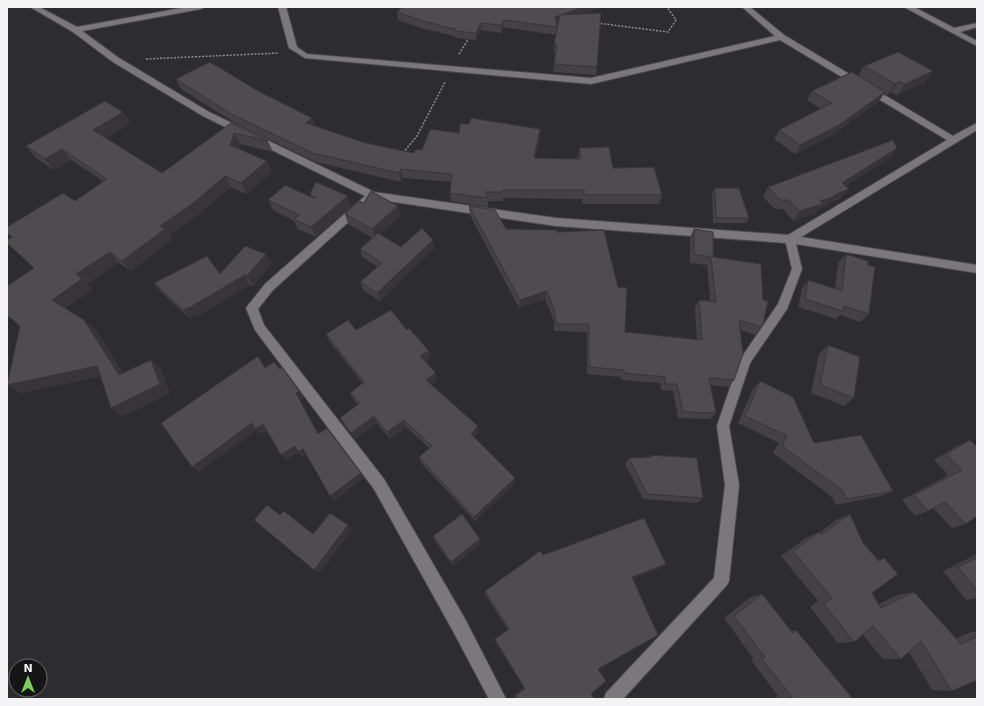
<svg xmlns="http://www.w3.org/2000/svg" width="984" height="706" viewBox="0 0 984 706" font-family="'DejaVu Sans',sans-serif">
<rect width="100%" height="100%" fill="#2d2c30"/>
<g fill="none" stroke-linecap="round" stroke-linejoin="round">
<!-- minor casing -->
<g stroke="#4b4a4d" stroke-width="2">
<path id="minor" d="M30,7H39L77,27L187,7H205L201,9L82,31L119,58L209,112L374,192L556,218L788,235L947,140L780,40L591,84L305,58L289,48L278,7H286L297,47L307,54L591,78L775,36L742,7H750L784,35L953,136L977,123V130L801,237L977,265V273L796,244L802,269L787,309L750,363L729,426L739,485L729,581L726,586L623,699H604L606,693L714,578L725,485L717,426L739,361L778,304L792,269L786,243L556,226L374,199L273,290L258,309L264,325L384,479L465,619L506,699H489L453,631L374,489L255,330L246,308L265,284L365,196L203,116L113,62L73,32Z
M904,7H914L954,28L977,23V27L960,32L977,41V46Z"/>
</g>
<!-- path -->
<path stroke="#8e8d91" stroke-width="1.5" stroke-dasharray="2 1.5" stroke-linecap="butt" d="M597,23L668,32L676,20L667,7
M459,54L469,38
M146,59L279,53
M403,153L417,136L445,82"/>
<!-- minor -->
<use href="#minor" fill="#7a787d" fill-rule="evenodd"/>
</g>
<!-- wall -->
<path fill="#434146" d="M600,8L584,14L597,67L596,75L553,72L555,52H553L556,35L503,27L501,33L481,30L476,40L456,38L455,36L440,33V32L424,29L398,20L397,12Z
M864,66L933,71L925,82L897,95L891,92L887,95L884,93L879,101L833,135L795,154L774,139L779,130L821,109L807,100L812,91L858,76Z
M176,79L260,92L312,118L315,126L366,143L414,153L422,150L459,133L540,129V138L535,158L578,159V157L579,148L662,195L659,204H582V199L503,198V201H488V207L451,201L450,193L451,182L403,178L401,182L316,162L237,124L181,89Z
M123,112L130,123L106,138L162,173L231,123L268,141L273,152L240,144L238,149L272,172L246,194L231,187L199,214L169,235L172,240L131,271L119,263L87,284L93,289L65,308L95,329L123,373L151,360L160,368L170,393L122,416L101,376L20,393L7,385L34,268L12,237L7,233L75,201L103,181L71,160L54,170L36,158L26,146Z
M897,148L890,158L845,186L842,198L830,203L828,206L820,208L816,213L793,221L783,209H775L763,197L768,187Z
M715,188L749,218L746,223H713L712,193Z
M310,194L351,207L316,237L298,229L294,221L273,210L268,200L311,197Z
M364,203L398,206L400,216L380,234L401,247L434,248L380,301L363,290L360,282L378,267L362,257L360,249L373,238L348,224L345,214Z
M469,206L506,229L557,232L625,332L697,340L695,308L699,300L710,301L707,265L690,263V237L694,229L761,327L755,335L740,330L734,380L729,387L710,385L716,413L710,419L678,418L673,391L661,390V383L621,380V377L587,374V332L554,331V321L545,299L519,308L470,215Z
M846,254L868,265L869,314L860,322L840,315L836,319L798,307L802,289L808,280L835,289L838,263Z
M272,263L253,286L250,285L196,317L195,316L190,319L161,292L154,283L220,274Z
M407,330L429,351L430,359L425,362L436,373L437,381L431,385L479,433L474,437L515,483L475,521L421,463L419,457L429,448L406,427L390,439L377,423L355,439L344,425L340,418L358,405L354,400L350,393L363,384L330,342L326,334Z
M828,345L854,398L844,406L811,393L819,354Z
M760,381L814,443L893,491L881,496L836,505L832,497L773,453L779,443L738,423L753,389Z
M970,440L966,524L952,528L933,508L928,511L915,516L902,500L948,475L934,460L957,446Z
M651,455L703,498L697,503L643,499L625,464L629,458L649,457Z
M850,514L863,543L878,560L884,558L872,593L879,604L897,595L914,592L956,638L972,632H977V680L952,691L932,690L909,652L901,659H883L863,635L854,642L838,643L810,607L818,601L781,556L806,538L819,532V533L836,520Z
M433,536L480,539V544L453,566L435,541Z
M977,554V598L966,600L943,571Z
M543,555L660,568L633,578L598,669L591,694L593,699H516L514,696L524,688L495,641V639L508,630L485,594V591Z
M762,594L791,631L796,630L853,699H775L778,696L751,660L753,658L724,618L751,597Z"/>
<!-- shaded-wall -->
<path fill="#373539" d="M584,7H601L600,8L554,24L555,17Z
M504,20L503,27L501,33V25Z
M481,23V30L476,40V33Z
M933,71L925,82L897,95L905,84Z
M899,81L891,92L887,95L895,84Z
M885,92L879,101L833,135L795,154L800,145Z
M123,112L130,123L101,141L93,130Z
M312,118L315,127L306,123Z
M540,129V138L533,167L534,158Z
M234,133L240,144L236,157L230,145Z
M897,148L890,158L835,192L842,183Z
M62,149L71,160L54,170L45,159Z
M267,161L272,172L246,194L241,183Z
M401,169L403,178L401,182L399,173Z
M225,176L231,187L199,214L169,235L172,240L131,271L122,261L160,226Z
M849,189L842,198L830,203L828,206L820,208L816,213L793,221L799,211L820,201Z
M348,196L351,207L316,237L311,227Z
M398,206L400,216L375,239L372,229Z
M433,240L434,248L380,301L377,293Z
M110,252L119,263L87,284L93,289L63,310L52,300L76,274Z
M266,254L272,263L253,286L247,276Z
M245,275L250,285L196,317L195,316L190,319L183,310Z
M547,291L545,299L519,308L520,300Z
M84,320L95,329L129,383L119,375Z
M429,351L430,359L422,364L420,356Z
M151,360L160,368L170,393L122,416L111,408Z
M97,366L108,374L20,393L7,385Z
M436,373L437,381L427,388L426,380Z
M299,391L304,397L300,400L323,440L318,434L296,393Z
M374,416L377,423L355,439L351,433Z
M404,420L406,427L390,439L387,432Z
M252,423L263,424L268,430L261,435L257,430L199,472L192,467Z
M478,426L479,433L471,440V434Z
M295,446L303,449L307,455L302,457L298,453L286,460L281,455Z
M361,473L364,478L334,501L330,496Z
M515,478V483L475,521L474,517Z
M348,525L352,530L320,573L314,570Z
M480,539V544L453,566L451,562Z
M666,564L660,568L628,580L632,577Z"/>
<!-- building -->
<path fill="#4e4c51" stroke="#373539" d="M402,7H584L555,17L557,27L504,20L501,25L481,23L476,33L455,31L456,29L439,26L440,25L423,21L397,12Z
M601,13L597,67L554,64L557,44H554L560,15Z
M898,52L933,71L905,84L899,81L895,84L864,66Z
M210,62L260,92L312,118L306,123L366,143L414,153L416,149L422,150L430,129L459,133L460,124H469L471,118L540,129L534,158L581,159L579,148L609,147L613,168L654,167L662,195H584V190H503V192H485L488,198L450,193L452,174L401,169L399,173L313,153L233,115L176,79Z
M852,72L885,92L839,125L800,145L779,130L832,103L812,91Z
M105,101L123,112L93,130L162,173L231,123L268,141L234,133L230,145L267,161L241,183L225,176L192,204L160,226L165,229L122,261L110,252L76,274L82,279L52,300L84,320L119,375L151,360L160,384L111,408L97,366L7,385L20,326L7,315V286L34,268L7,243V240L12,237L7,233V227L63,193L75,201L107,179L62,149L45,159L26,146Z
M893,140L897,148L842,183L849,189L834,195L835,196L820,201L823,204L799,211L789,200H780L768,187Z
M316,182L348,196L311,227L294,219L299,215L268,200L285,185L315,199L316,198L310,194Z
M715,188H739L749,218H716Z
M371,191L398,206L372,229L345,214L359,201L364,203Z
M469,206L495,210L506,229L557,230V232L604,230L618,287L627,288L625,332L702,340L699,300L716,302L711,257L694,254V229L713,232V257L761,264L763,300L768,301L763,324L761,327L739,320L743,354L734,380L709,378L716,413L683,412L677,384H665V377L624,373V370L589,367V324H556L555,313L547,291L520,300Z
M422,228L433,240L377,293L360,282L382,263L360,249L378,233L401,247Z
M245,246L266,254L247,276L245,275L189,308L188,307L183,310L154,283L207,256L220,274Z
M846,254L868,261V265L875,267L869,314L844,306L843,311L805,299L808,280L842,291Z
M391,310L407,330L409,328L429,351L420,356L436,373L426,380L478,426L471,434L515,478L474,517L419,457L432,446L404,420L387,432L374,416L351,433L340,418L360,403L350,393L364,382L326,334L348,320L356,330Z
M828,345L860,357L854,398L820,385Z
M258,356L265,368L274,362L280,369L282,367L299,391L296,393L318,434L327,428L361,473L330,496L303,449L298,452L295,446L281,455L263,424L255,429L252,423L192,467L161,423Z
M760,381L793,397L814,443L861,435L893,491L847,499L843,491L782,446L787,436L745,416Z
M970,440L977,447V516L966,524L945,502L928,511L914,495L962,470L946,454Z
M651,455L697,458L703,498L647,494L629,458L651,457Z
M267,505L280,515L284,511L313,534L330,513L348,525L314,570L254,520Z
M462,514L480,539L451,562L433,536Z
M850,514L863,543L879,561L884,558L898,574L872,593L881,608L914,592L961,644L977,637V680L952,691L921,641L901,659L873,626L854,642L824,604L832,598L793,551L819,532L821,535Z
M644,518L666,564L632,577L658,635L598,669L606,681L591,694L594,698L593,699H517L515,696L525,689L495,639L509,629L485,591L540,551L543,555Z
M977,558V590L958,567Z
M762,594L793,633L796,630L853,699H790L792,697L762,659L765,657L734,616Z"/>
<!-- border -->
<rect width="984" height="706" fill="none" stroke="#f4f3f6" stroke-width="16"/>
<!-- north arrow -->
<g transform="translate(28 678)"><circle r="19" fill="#151516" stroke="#6e6e70"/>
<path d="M0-3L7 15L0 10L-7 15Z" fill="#79d158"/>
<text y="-6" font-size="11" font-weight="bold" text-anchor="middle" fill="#f4f3f6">N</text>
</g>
</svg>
